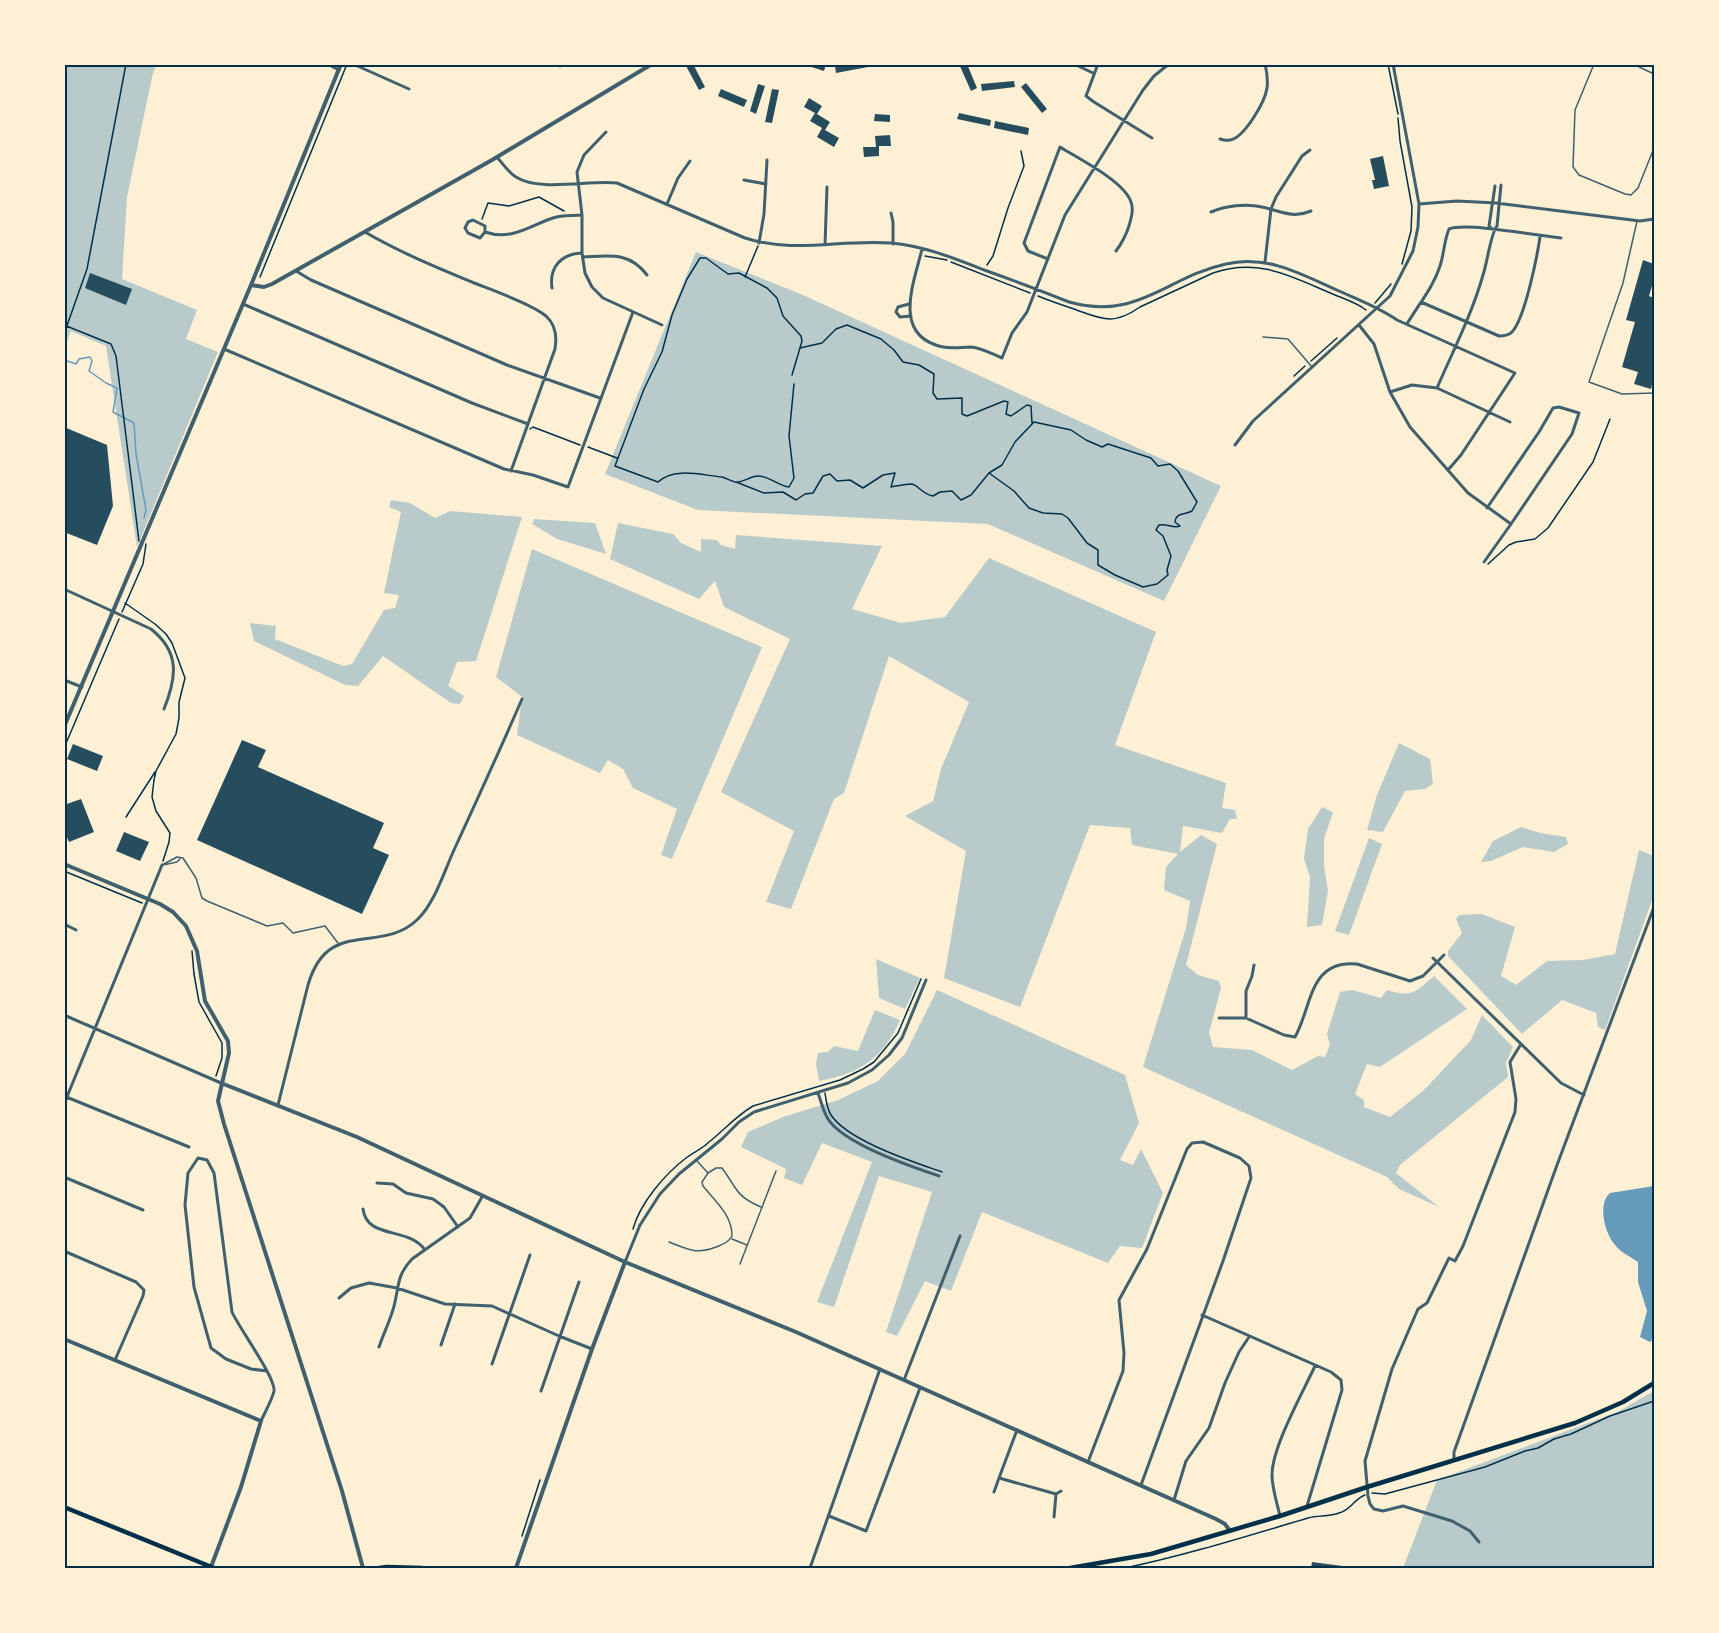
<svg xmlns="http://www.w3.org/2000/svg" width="1719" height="1633" viewBox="0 0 1719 1633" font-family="Roboto,sans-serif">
<rect width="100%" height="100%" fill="#fdf0d5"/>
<!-- green -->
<path fill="#b9caca" d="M64,65H156L152,77L127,197L122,279L197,310L186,339L218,352L137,547L106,346L71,331L65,346Z
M696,252L803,295L1221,486L1164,601L988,524L698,510L605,474Z
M391,500L410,503L435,518L450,511L522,517L476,661L457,662L448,686L464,696L460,704L451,703L383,656L358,686L345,685L254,641L250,623L276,626L275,639L343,666L352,664L384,610L395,608L399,595L384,593L401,512L389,507Z
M534,519L595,523L606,554L557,539L532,524Z
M618,523L673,534L681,543L701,552V539L717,540L721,545L735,549L736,535L882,546L852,609L901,623L945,617L989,558L1156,632L1115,745L1226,783L1222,808L1235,810L1237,819H1230L1222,833L1183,826L1180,852L1201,835L1217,844L1186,965L1198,975L1219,981L1221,988L1209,1033L1213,1047L1252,1050L1292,1070L1318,1056L1325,1057L1330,1045L1327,1034L1340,992L1352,990L1381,998L1387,990C1413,998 1415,992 1434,976L1467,1009L1380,1067L1367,1064L1355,1094L1364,1100V1107L1390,1117L1424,1090L1471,1040L1482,1015L1513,1047L1506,1063L1508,1077L1400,1165L1396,1173L1439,1207L1399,1189L1387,1177L1143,1067L1186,928L1190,901L1164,890L1166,867L1178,854L1132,845L1130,828L1090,825L1020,1007L944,978L966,851L905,816L933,801L941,769L969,702L889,656L844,793L834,799L791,909L766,902L794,831L721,792L790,639L724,607L715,581L699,599L610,559Z
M532,549L762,647L672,859L661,855L677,809L633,788L623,769L608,760L600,773L517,735L522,697L496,677Z
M1399,743L1430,759L1433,784L1425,789L1405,791L1383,832L1367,830L1377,795Z
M1322,807L1333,812L1324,839V866L1328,891L1322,925L1307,927L1310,877L1304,859L1308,829Z
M1521,827L1540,833L1566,837L1568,844L1554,852L1523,847L1491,861L1481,862L1493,841Z
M1369,838L1382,844L1349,935L1335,931Z
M1639,850L1654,856V895L1605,1030L1598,1027L1596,1013L1562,1000L1522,1034L1448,956V951L1462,933L1456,919L1459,915L1482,914L1515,927L1501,976L1516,985L1547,961L1583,960L1615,954Z
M876,959L920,978L905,1009L879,998Z
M937,990L1125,1075L1139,1123L1120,1160L1133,1165L1141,1149L1163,1193L1142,1248L1120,1246L1108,1263L982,1212L951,1291L925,1281L897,1336L886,1332L932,1192L879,1176L834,1307L817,1302L872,1162L822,1143L802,1185L784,1178L786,1169L741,1147L748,1132L783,1117L838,1100L878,1081L905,1054Z
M875,1010L900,1020C884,1058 859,1074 819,1081L816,1064L818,1053L828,1052L834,1046L858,1051Z
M1654,1391V1568H1403L1437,1480L1617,1412Z"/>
<!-- water -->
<path fill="#669bbc" d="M1654,1186V1338L1650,1342L1640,1337L1647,1311L1638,1282V1262C1630,1256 1621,1253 1615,1245C1605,1234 1597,1204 1610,1193Z"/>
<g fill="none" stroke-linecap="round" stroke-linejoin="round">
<!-- stream -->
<path stroke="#669bbc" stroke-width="1.5" d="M64,360L76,364L79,359L90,357L92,361L89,371L106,383L117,388L113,412L134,423L136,454L146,510L144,518"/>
</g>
<!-- building -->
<path fill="#264d5e" d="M685,64H693L705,87L699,90Z
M802,64H826L824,71Z
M844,64H868V67L836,73L835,66Z
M959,64H967L977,88L971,91Z
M1014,81L1015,87L982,91L981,84Z
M1026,83L1047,109L1042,113L1021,87Z
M758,84L765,86L756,114L750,111Z
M721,89L747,100L744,107L718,96Z
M772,89L779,90L772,123L765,122Z
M809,98L822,106L817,114L830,122L825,130L839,138L834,147L817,137L822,128L810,121L815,113L804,107Z
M959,113L991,120L990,126L957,119Z
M875,114L890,115V122L874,121Z
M995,121L1029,128L1028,135L994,128Z
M890,135L891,146H879V156L864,157L863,147H876L875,136Z
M1383,156L1389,186L1374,189L1372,180H1375L1370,159Z
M1643,260L1654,264V279L1649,296L1654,298V376L1651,389L1634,384L1638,372L1622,367L1635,322L1626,320Z
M90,273L132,289L126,305L85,288Z
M64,427L107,445L113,506L97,545L64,532Z
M242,740L266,750L258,767L384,823L373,848L389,855L362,914L197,840Z
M73,744L103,756L97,771L67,759Z
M81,799L94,832L69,842L64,830V805Z
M124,832L149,842L140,861L116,851Z
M1312,1562L1350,1567V1568H1311Z"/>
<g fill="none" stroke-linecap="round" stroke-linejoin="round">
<!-- path -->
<path stroke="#003049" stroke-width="1.5" d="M1388,64L1398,114
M1398,118L1400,141L1412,207L1411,231L1402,264
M482,219L488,203L509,206L539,197L564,211
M925,256L947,260
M951,262L1030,293
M987,265L993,256L1008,208L1024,166L1021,151
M260,277L347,64
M745,277L758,246
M1038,296C1050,301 1062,305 1074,309C1102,319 1113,326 1140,307L1213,273C1257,258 1288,275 1328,292C1341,298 1356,302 1366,310
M1375,303L1391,284
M64,325L111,344L116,356L139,541
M64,334L87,269L126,64
M800,348L822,343L836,329L847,325L881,339L894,350L903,362L919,365L934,374L933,393L937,399L962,398V414L967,416L1004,401L1008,402L1006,414L1011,416L1027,405L1031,406L1032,423
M1311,361L1337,338
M792,375L802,341L801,336L783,316L777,298L767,288L739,273L728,274L706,258H700L687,279L672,315L662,352L644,389L615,466L658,482C674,467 701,475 722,477C726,478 730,481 735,482C743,483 750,476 758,476C770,476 778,486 789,487L794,478L789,436L794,384
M1294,376L1305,366
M530,429L533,427L580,445
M588,447L617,458
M736,482L764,493L783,492L796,500L805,494L813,493L823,476L830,474L837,481L850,480L863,488L883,475L895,473L891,487C897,486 905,484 912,484C918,485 922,494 933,496L940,492L952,491L961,500L971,495L989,473L1014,491L1029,508L1043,513L1062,514L1068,518L1087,543L1098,550V565L1115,575L1143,587L1157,584L1168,575L1167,570L1171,556L1163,536L1156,530L1159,525C1167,523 1173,529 1180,526L1175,522C1176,512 1185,515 1192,511L1197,502L1178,471L1170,464L1158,466L1151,458L1108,444L1102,447L1086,440L1071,430L1034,422L1015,442L1002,465L989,473
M1488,564L1509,545L1516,542L1535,539L1548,528L1593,462L1610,419
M125,603L155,624L166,634L172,643L185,678L179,702V718L176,734L156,771L154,780L152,797L156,811L170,833L169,842L163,861
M122,612L143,564L146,544
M64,748L119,619
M126,817L155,772
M64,871L142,903
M192,951L194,974L199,1002L222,1043V1058L216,1076
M825,1093C826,1100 827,1109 831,1115C848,1141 914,1162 942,1172
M633,1229C640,1203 665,1174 686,1158C694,1152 702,1149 709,1142C724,1130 736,1116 753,1106L840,1080L863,1069L874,1062L898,1033L921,979
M1372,1493L1385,1494L1485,1467L1525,1451L1538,1448L1554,1439L1571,1434L1610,1416L1654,1401
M522,1536L540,1480
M1125,1568C1187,1555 1247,1536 1308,1518C1318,1515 1329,1517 1339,1513C1351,1510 1354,1499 1365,1495"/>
<!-- service -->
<path stroke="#3f606c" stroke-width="1.5" d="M1594,64L1575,110L1573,167L1579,175L1625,194L1631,195L1638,188L1654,148
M1633,64L1654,74
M1637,221L1623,283L1589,382L1622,394L1654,393
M1263,337L1288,339L1312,367
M162,865L177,857L183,858L196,878L202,898L207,901L267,926L283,923L293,933L325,926L338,943
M163,865L177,862L180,859
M708,1173L716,1168H722C737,1188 735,1196 761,1207
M732,1239L747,1245
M669,1242C688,1249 695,1255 716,1247C723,1244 728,1243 732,1236C732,1215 716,1202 703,1186L702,1182L708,1173L697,1161
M740,1264L776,1171"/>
<!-- minor -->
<path stroke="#3f606c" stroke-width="3" d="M327,64L339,70
M353,64L409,89
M1074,64L1093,73
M1098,64L1086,96L1094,102L1152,138
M560,66V64
M606,132L584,155L577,172L582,215V253L585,273L592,287L603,298L662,325
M1220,139C1223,140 1226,141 1230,140C1244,138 1265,102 1267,88C1268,80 1267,72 1265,64
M497,157C503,164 508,172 516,177C539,192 589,180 617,183L745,238C796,254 839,239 891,243C925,246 956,259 987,271C1015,281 1042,291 1069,302C1139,321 1166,277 1226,264C1267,254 1303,275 1339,291C1359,300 1378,307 1397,320L1515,373L1461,455L1448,470
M744,180L766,184
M667,204L678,178L690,161
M1419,204L1457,201L1496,203L1640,221L1654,219
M1211,212C1225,206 1246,203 1262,207C1281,211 1292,219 1311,211
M891,213L893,222V244
M1492,229L1489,226L1495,186
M365,232C399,252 438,268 474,283C492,290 532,304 546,316C556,325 557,337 555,349L511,471
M485,232L480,238L468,233L465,228L468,222L473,220L485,226V232C512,241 529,226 553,218C562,215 572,216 582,215
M759,243L764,214L767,160
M825,245L827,187
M922,249C914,283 891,336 943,347C953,349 962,347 971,347C982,348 992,354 1002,358L1012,333L1027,312L1065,215L1143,90L1154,76L1169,64
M583,257C609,256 629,251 647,275
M1048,259L1028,251L1024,243L1060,147C1079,159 1124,181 1131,202C1134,210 1131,218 1129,226C1126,235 1122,243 1116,251
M1265,262L1271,209L1276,197L1302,156L1310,150
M296,271L311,280L507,365L600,398
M552,288C549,267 561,254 582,253
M1421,302L1499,336C1503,336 1508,336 1512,332C1525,318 1537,257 1540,237
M243,304L472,403L528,424
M909,304L898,307L896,312L900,317L911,316
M1407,324C1418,305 1433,288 1440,266C1444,254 1444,241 1449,229C1466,222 1539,236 1561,238
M1359,325L1374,344L1390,392L1410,427L1468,493L1511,524L1572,434L1579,413L1559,407L1553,408L1539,432L1487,508
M224,349L504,469L533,475L568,487L633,312
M1437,388C1453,351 1472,314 1483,275C1487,264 1491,232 1497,226L1501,185
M1390,392L1412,385L1437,388L1510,422
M1235,445L1253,421L1390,296L1413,251L1418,227L1419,204L1393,64
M1484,562L1511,524
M64,589L151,629C180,652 177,677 164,709
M64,680L82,687
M64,924L76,930
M1433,958L1561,1083L1584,1095
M64,1015L221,1083
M1219,1018H1246L1284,1035L1295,1037C1312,1007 1309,959 1357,964L1410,981L1423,976L1444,955
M1246,1018V991L1252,976L1254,965
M818,1093C821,1101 823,1111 828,1119C844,1144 910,1166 939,1176
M64,1096L189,1147
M64,1104L162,865
M278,1105L308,985C328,916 380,956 418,919C435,902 444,872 454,850C477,800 500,750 522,699
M64,1177L143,1210
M377,1183L393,1184L406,1193L433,1199L444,1207L458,1227
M363,1209C367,1240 408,1226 425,1250
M64,1251L136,1282L144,1290L143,1296L115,1360
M625,1262L640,1225L660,1194L679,1174L722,1139L739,1122L754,1112L848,1083L872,1070L889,1055L902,1038L926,980
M339,1298L351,1288L369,1283L397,1288L445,1304L492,1306L559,1336L592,1349
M1202,1315L1331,1372L1341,1380L1342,1390L1307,1506
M441,1345L455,1304
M379,1347C384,1332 392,1317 395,1302C399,1283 398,1274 412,1259L470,1218L482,1197
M492,1364L530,1255
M904,1380L960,1236
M541,1391L579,1282
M261,1421C265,1412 272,1400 274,1391C276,1378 239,1328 232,1312L214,1173L207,1160L198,1158L188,1173L185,1205L194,1287L211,1348L226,1359L251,1369L267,1371
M1454,1460V1452L1557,1165L1654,907
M1088,1462L1123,1371L1124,1353L1119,1300L1147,1249L1187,1149L1192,1143L1203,1142L1240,1158L1249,1166L1251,1178L1223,1261L1141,1485
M999,1478L1017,1430
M994,1492L999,1478L1056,1494
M1174,1500L1186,1461L1209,1428L1225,1383L1239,1352L1249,1337
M829,1516L866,1531L920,1388
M1280,1516C1277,1503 1272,1488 1272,1475C1272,1447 1303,1392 1315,1366
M1054,1517L1056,1494L1061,1491
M1479,1542L1470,1531L1452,1521L1403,1506L1383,1511L1374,1509L1370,1504L1368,1496L1365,1461L1392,1369L1418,1309L1427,1303L1449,1258L1455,1261L1463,1246L1515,1112L1516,1099L1510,1062L1521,1044
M810,1568L880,1369"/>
<!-- tertiary -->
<path stroke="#3f606c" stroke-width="4" d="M251,285L264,287L272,284L492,160L652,64
M64,727L251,285L341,64
M64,864L160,904L173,912L186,926L197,951L205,1001L228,1041L229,1053L218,1101L224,1124L342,1491L363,1568
M221,1083L357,1137L625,1262L796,1332L1216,1519L1225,1524L1230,1531
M64,1339L261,1421L241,1487L211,1567
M516,1568L592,1349L625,1262"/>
<!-- primary -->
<path stroke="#003049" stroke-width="4.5" d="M64,1507L214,1568
M379,1568L387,1567L422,1568
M1070,1568L1151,1554L1280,1516L1367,1487L1575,1423L1623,1402L1654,1383"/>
</g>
<!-- border -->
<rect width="1719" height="1633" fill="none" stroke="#fdf0d5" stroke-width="132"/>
<rect x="66" y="66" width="1587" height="1501" fill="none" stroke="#003049" stroke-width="2"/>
</svg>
